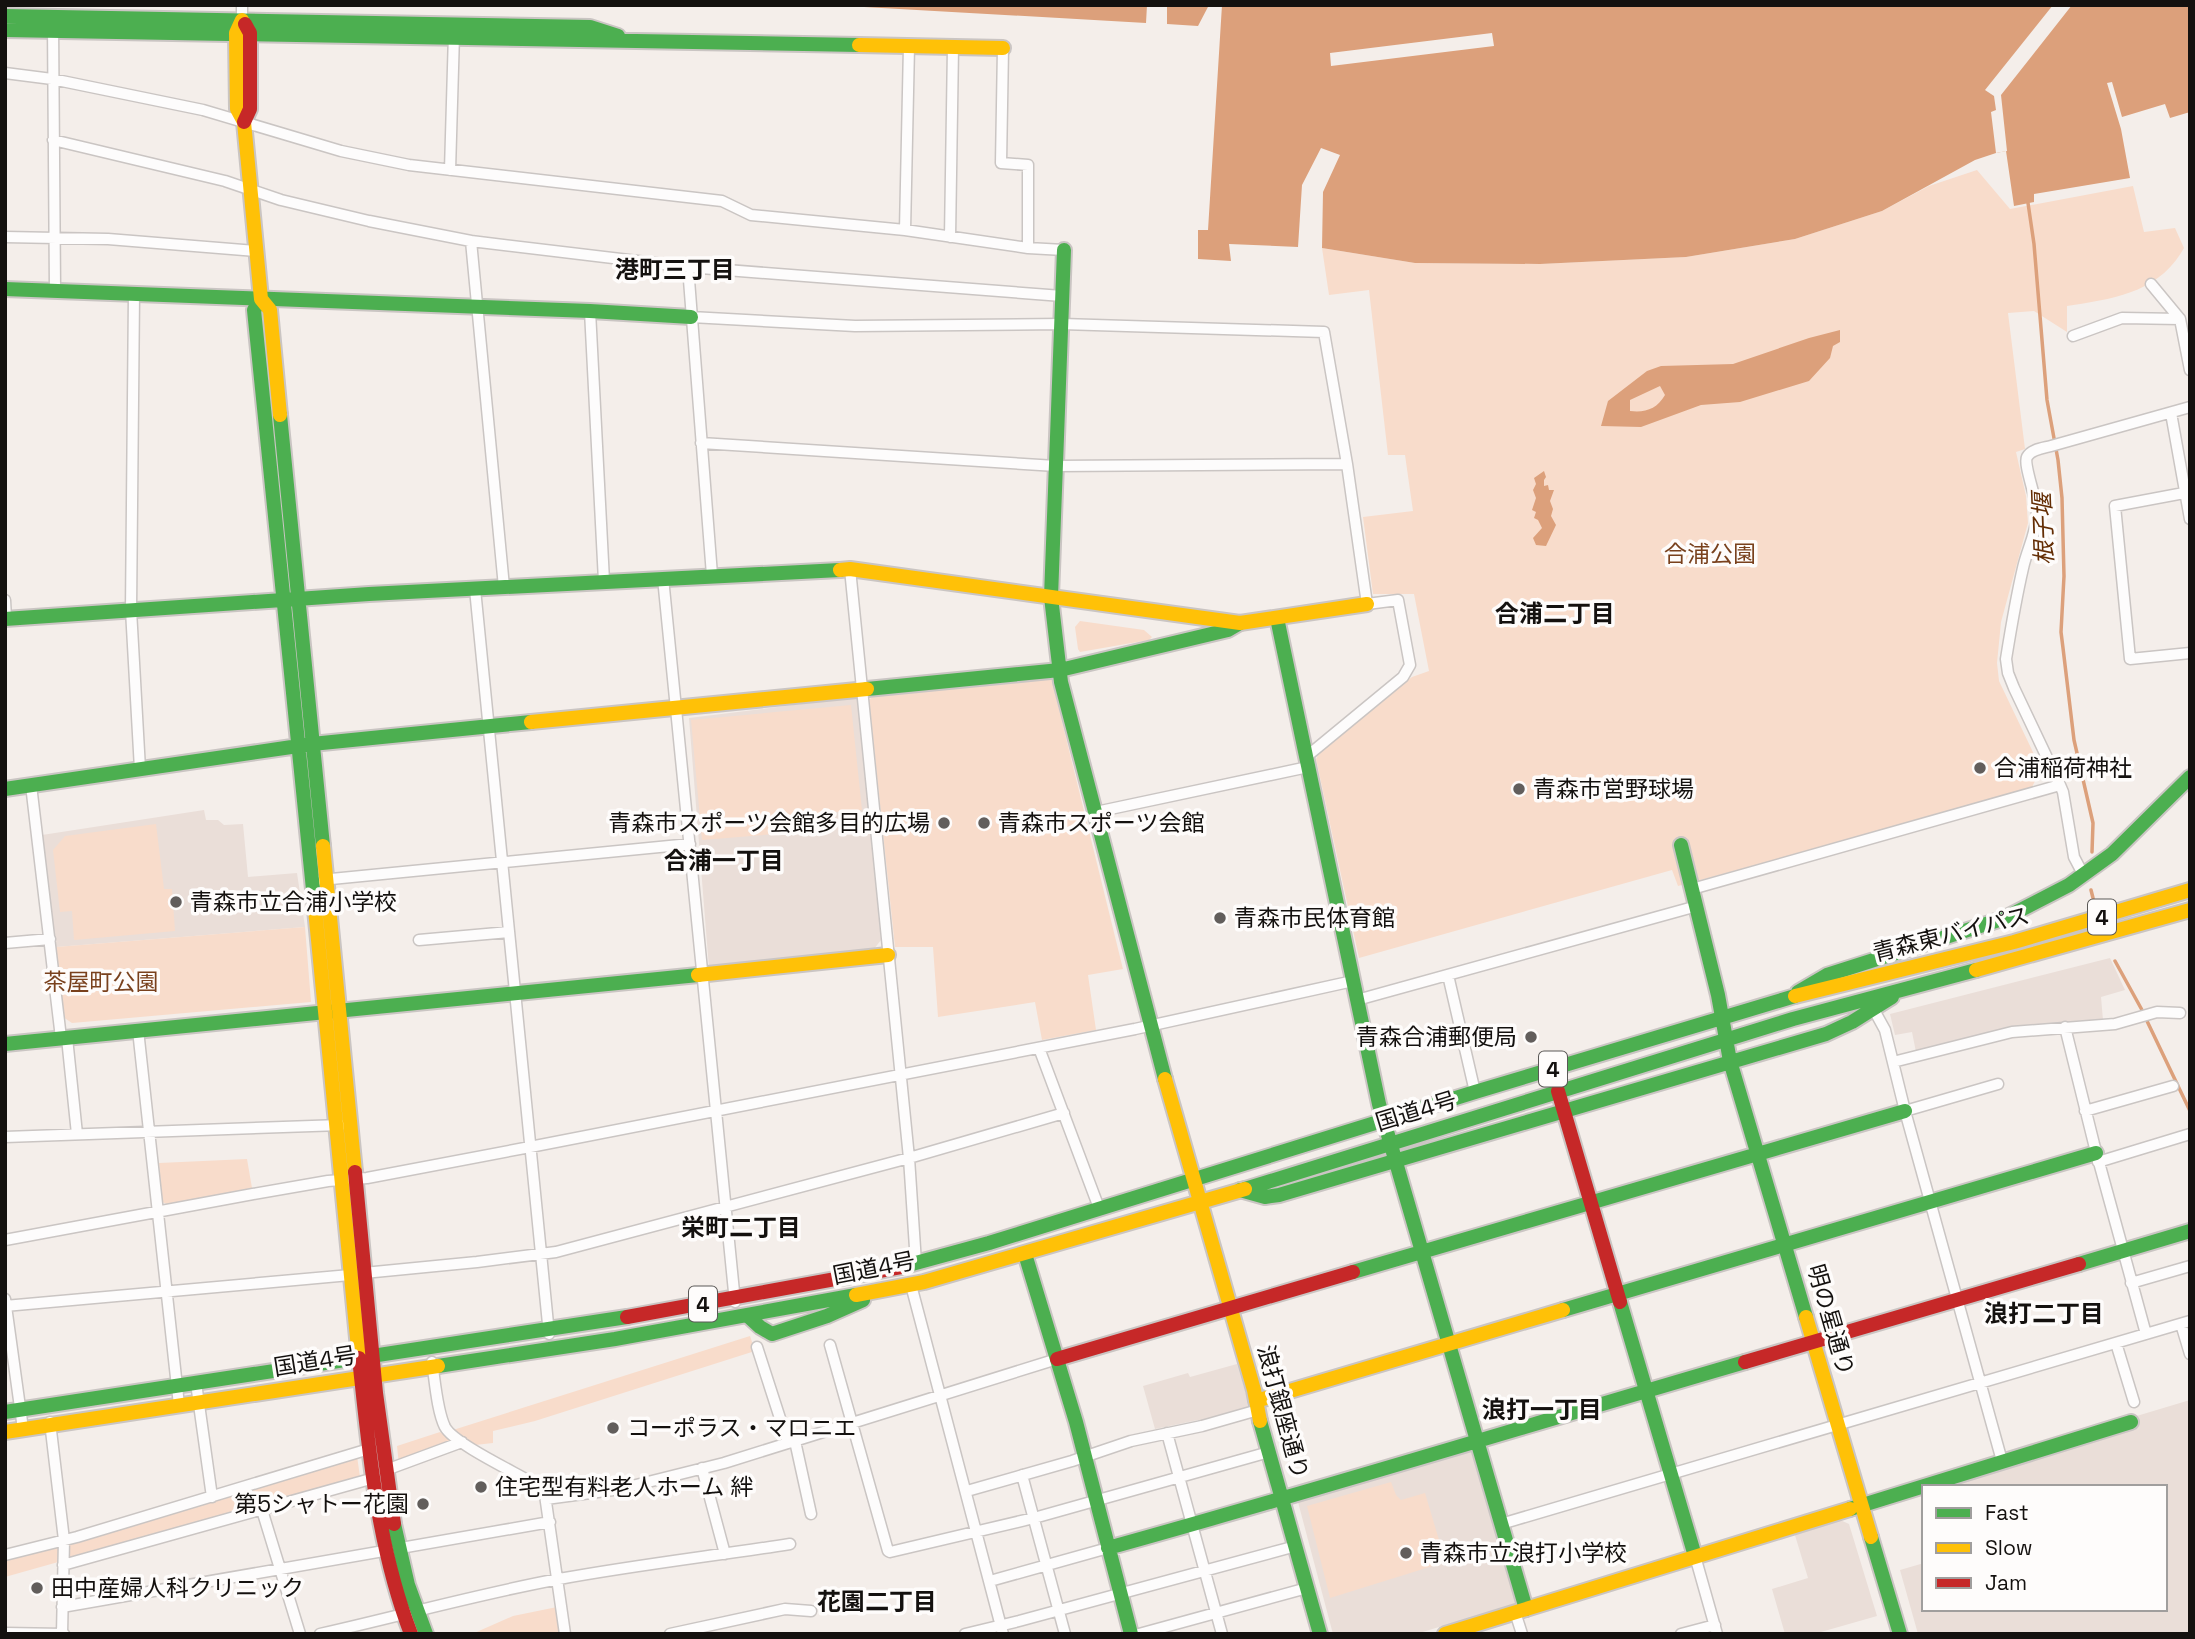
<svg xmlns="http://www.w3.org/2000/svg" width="2195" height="1639" viewBox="0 0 2195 1639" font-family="'Space Grotesk','Noto Sans JP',sans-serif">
<rect width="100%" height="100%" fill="#f4eeea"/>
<!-- built -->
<path fill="#eaded8" d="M857,697L881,940L874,949L717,969L709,968L689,718Z
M204,810L206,820H218L224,825L243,824L248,877L297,873L305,927L56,947L42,835Z
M2110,958L2125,990L2101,997L2103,1020L2030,1026L1916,1052L1912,1032L1895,1035L1890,1014Z
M1237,1364L1247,1397L1248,1410L1199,1423L1198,1420L1155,1429L1143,1386L1188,1373L1190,1377Z
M2190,1400V1634H1918L1900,1570L1924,1563V1609H2165V1487H1935L2130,1418Z
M1471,1451L1516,1600L1515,1604L1416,1634H1333L1298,1502Z
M1838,1519L1849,1524L1877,1616L1814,1634H1785L1772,1589L1808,1578L1794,1532Z"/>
<!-- green -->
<path fill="#f8dccb" d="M1977,170L2010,209L2133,186L2144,232L2175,228L2184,248C2159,293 2113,299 2067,306V332L2034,311L2008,313L2025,449L2016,452L2026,496L2028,523L2001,622L1997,663L1999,681L2041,769L2030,791L1678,886L1672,870L1359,958L1316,759L1320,751L1412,677L1429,671L1414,594H1373L1363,517L1413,511L1405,455H1388L1369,290L1329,295L1322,248L1415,263L1540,264L1686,257L1795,239L1882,211L1929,186Z
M1080,621L1144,630L1152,637L1149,640L1080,652L1078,649L1075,627Z
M1051,677L1123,969L1088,975L1096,1030L1042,1040L1035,1002L938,1017L933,947H895L869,700L874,695Z
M851,705L862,810L835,812L837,829L702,840L691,720Z
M156,824L164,889H172L175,931L74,940L72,911L60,912L53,850L65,836Z
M305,927L311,1002L72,1023L63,1017L56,947Z
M247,1159L252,1188L167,1204L162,1202L159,1163Z
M750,1336L755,1351L535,1421L493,1431V1443L475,1445L453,1430Z
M440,1432L455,1443L399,1465L397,1446Z
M357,1456L360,1477L5,1577V1558C124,1529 241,1493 357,1456Z
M1391,1482L1396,1495L1401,1500L1425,1493L1442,1550L1436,1565L1330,1598L1307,1506Z
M557,1607L561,1634H472L513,1616Z"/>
<!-- water -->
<path fill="#dca07b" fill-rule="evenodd" d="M864,5H1147L1146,23L864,7Z
M1167,5H1209L1198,26L1167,24Z
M1222,5H2190V112L2170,118L2165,104L2122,117L2112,82L2107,83L2121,129L2130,178L2034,194V202L2014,206L2006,151L1996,153L1975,160L1882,211L1795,239L1686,257L1540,264L1415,263L1322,248L1323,192L1340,155L1321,148L1302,185L1298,247L1229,244L1231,261L1198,259V230H1208Z
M1840,330V342L1833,346L1830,358L1809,381L1740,402L1701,405L1641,427L1601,426L1608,401L1647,371L1661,366L1733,364L1809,338ZM1660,386L1665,395C1657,409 1645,413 1630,411V400Z
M1544,471L1546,477L1544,480V486L1548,485L1549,490H1554L1550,501L1553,509L1551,516L1556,525L1546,546L1536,545L1533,538L1542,528L1538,520L1534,518L1536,512L1532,510L1536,498L1533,490L1536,484L1534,478Z"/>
<!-- pier -->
<path fill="#f4eeea" d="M2053,5H2072L2001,95L2007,151L1996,153L1991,112L1996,110L1994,96L1985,90Z
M1492,33L1494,46L1331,66L1330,53Z"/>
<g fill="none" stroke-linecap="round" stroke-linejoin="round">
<!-- stream -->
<path stroke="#dca07b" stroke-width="3.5" d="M2028,203L2034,244L2047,400L2058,460L2062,498L2064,576L2061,632L2063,648L2074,740L2093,823L2092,852
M2091,890L2093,898
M2115,961L2142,1010
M2147,1021L2190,1111"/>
<!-- street casing -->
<g stroke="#cac5c3" stroke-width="13">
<path id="street" d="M242,5V20
M53,25L55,290
M1003,48L1001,163L1028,165V248
M5,73L52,79L203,110L341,151L409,165L722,201L751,215L905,230L1028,248L1064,250
M53,140L225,181L281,200L369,221L471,241L504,587
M450,170L454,34
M905,230L909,46
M5,237L108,239L256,251
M950,237L953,47
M471,241L688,267L1062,296
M688,267L712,575
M2151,284L2180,319
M134,294L131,610L140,769
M590,311L604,581
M691,317L855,326L1062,324L1324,332L1347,464L1367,604L1398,600L1410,665L1403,677L1306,757
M2073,336L2122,318L2180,319L2190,370
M2171,413L2190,519
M701,443L1056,466L1347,464
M2184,493L2115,506L2130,659L2190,653
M850,569L909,1158L916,1263
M663,578L735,1302
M475,589L549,1334
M5,600L6,619
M31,785L61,1038
M2060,785L2014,688L2008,673L2006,659C2011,628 2016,598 2023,568C2027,550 2036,534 2037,515C2038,501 2023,465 2027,457C2031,449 2044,448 2051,446L2190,407
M1096,812L1308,767
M321,880L690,844
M1692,889L2060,785L2063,792L2074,857L2084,876
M419,940L509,932
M5,943L50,939
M1448,975L1475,1092
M1357,1000L1697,906
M1874,1010L1885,1030L1905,1111L2002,1461
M2065,1027L2094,1144L2146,1334
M138,1030L179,1405
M67,1038L77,1134
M1039,1048L1099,1208
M1893,1062L2012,1032L2115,1024L2157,1012L2180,1013
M1905,1111L1998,1084
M2085,1111L2173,1086
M5,1137L341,1125
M2098,1162L2190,1134
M5,1240L253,1194L328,1181L367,1178L530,1147L1135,1029L1353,981
M364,1273L477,1262L556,1252L909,1158L1064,1113
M2131,1283L2190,1266
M911,1285L1003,1634
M5,1299L23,1429
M5,1306L350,1275
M2181,1324L2190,1354
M2116,1343L2134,1402
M830,1345L888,1551L890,1552L1034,1518L1269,1452
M757,1347L788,1443
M432,1362C435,1381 437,1411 445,1427C454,1444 519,1474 538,1486L545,1495L565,1634
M196,1383L212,1497
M50,1422L64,1540L62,1634
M1167,1433L1222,1634
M795,1441L811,1514
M702,1468L725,1554
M386,1470L462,1442
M1022,1475L1065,1634
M967,1491L1072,1461L1131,1441L1202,1426L1258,1410
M546,1499L620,1489L724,1463L1057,1359
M262,1510L300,1634
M1501,1524L2190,1321
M5,1555L77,1537L369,1449
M1695,1556L1717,1634
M63,1565L374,1478
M990,1581L1108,1548
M62,1607L550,1522
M1515,1612L1522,1634
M5,1633L64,1634
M320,1634C400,1616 478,1594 559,1579C635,1565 713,1556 790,1544
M670,1634L785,1609L811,1611
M965,1634L1019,1621L1296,1546
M1139,1634L1307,1588
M1681,1634L1715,1625"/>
</g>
<!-- fast casing -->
<g stroke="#cac5c3" stroke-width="18">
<path id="fast" d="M5,16L590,27L618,36
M5,30L859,45
M1064,250L1051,597L1061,682L1165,1079
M5,289L590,311L691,317
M261,299L254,310L314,899
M280,415L323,846
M1277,618L1379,1104L1526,1609
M5,619L369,594L840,570
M867,689L1060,670L1228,630L1240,623
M5,789L312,744L531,722
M1681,845L1718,995L1730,1061L1806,1317
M1798,992L1827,975L2005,918L2069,885L2112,854L2190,777
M5,1044L698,975
M1245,1189L1793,1019L1976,970
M1240,1190L1265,1197L1279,1195L1826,1034L1852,1022L1892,997
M1025,1254L1076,1422L1131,1634
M2079,1264L2190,1231
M901,1267L989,1243L1475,1092L1795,996
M1353,1272L1905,1111
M1620,1302L1695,1556
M1563,1310L2096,1153
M747,1315L760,1327L772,1334L827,1316L863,1300
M438,1366L615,1339L856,1295
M5,1412L627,1317
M1260,1421L1320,1634
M1850,1509L2131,1422
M394,1524L408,1585L426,1634
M1871,1537L1900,1634
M1108,1548C1321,1489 1532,1424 1745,1362"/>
</g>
<!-- slow casing -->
<g stroke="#cac5c3" stroke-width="18">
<path id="slow" d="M242,20L236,33L237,109L244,122L261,299L270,310L280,415
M859,45L1003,48
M840,570L850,569L1240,623L1367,604
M531,722L867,689
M323,846L355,1172
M314,899L359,1358
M1976,970L2190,910
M698,975L888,955
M1795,996L2014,942L2190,890
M1165,1079L1254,1390L1260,1421
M856,1295L924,1282L1245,1189
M1806,1317L1871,1537
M1256,1401L1563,1310
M5,1432L438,1366
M1445,1634L1850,1509"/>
</g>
<!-- jam casing -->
<g stroke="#cac5c3" stroke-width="18">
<path id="jam" d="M244,122L250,109V33L245,24
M1558,1091L1620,1302
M355,1172L376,1393L394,1524
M627,1317L901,1267
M359,1358C369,1451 377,1545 411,1634
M1057,1359L1353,1272
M1745,1362L2079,1264"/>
</g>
<!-- street -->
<use href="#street" stroke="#fdfcfc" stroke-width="10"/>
<!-- fast -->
<use href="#fast" stroke="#4caf50" stroke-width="14"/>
<!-- slow -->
<use href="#slow" stroke="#ffc107" stroke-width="14"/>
<!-- jam -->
<use href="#jam" stroke="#c62828" stroke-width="14"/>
</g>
<!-- markers -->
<g fill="#625e5c" stroke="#fefcfb" stroke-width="2.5">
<circle cx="1980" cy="768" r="7"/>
<circle cx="1519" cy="789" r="7"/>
<circle cx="944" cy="823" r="7"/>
<circle cx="984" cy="823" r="7"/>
<circle cx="176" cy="902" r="7"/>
<circle cx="1220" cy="918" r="7"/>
<circle cx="1531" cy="1037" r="7"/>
<circle cx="613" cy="1428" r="7"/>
<circle cx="481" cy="1487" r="7"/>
<circle cx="423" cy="1504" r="7"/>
<circle cx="1406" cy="1553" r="7"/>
<circle cx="37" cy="1588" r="7"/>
</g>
<g text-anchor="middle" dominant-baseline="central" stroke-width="7" stroke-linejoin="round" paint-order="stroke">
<!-- shield labels -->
<g fill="#fefcfb" stroke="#5a5856" stroke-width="2">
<rect x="2088" y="899.5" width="28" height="35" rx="5"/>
<rect x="1539" y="1051.5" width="28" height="35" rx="5"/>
<rect x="689" y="1286.5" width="28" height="35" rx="5"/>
</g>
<g font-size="21" font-weight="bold" fill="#14110f">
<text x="2102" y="917">4</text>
<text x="1553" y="1069">4</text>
<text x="703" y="1304">4</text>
</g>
<!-- park labels -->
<g font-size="23" fill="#79411d" stroke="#fefcfb">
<text x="1710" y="554">合浦公園</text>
<text x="101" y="982">茶屋町公園</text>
</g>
<!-- poi labels -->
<g font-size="23" fill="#14110f" stroke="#fefcfb" text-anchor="start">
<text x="1994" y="768">合浦稲荷神社</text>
<text x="1533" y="789">青森市営野球場</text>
<text x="930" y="823" text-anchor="end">青森市スポーツ会館多目的広場</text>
<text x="998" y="823">青森市スポーツ会館</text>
<text x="190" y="902">青森市立合浦小学校</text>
<text x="1234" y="918">青森市民体育館</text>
<text x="1517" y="1037" text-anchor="end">青森合浦郵便局</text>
<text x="627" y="1428">コーポラス・マロニエ</text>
<text x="495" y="1487">住宅型有料老人ホーム 絆</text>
<text x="409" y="1504" text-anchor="end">第5シャトー花園</text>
<text x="1420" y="1553">青森市立浪打小学校</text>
<text x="51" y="1588">田中産婦人科クリニック</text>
</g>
<!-- street labels -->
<g font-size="23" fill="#14110f" stroke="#fefcfb">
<text transform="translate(1951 934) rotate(-14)">青森東バイパス</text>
<text transform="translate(1416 1111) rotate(-17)">国道4号</text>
<text transform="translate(874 1268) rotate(-11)">国道4号</text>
<text transform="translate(1831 1320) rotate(74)">明の星通り</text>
<text transform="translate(315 1361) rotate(-9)">国道4号</text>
<text transform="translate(1283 1412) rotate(75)">浪打銀座通り</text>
</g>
<!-- neighbourhood labels -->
<g font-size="24" font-weight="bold" fill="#14110f" stroke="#fefcfb">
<text x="675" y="269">港町三丁目</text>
<text x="1555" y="613">合浦二丁目</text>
<text x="724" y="860">合浦一丁目</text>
<text x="741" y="1227">栄町二丁目</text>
<text x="2044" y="1313">浪打二丁目</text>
<text x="1542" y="1409">浪打一丁目</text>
<text x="877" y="1601">花園二丁目</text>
</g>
<!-- water labels -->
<g font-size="24" font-style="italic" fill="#642e05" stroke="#fefcfb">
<text transform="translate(2043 529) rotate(-92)">根子堰</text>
</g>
</g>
<!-- border -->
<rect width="2195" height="1639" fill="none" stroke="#14110f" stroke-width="14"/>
<!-- legend -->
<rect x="1922" y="1485" width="245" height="126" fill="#fefcfb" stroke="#a09e9d" stroke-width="2"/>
<rect x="1936" y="1508" width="35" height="10" fill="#4caf50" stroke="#a09e9d" stroke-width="2"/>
<text x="1985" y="1520" font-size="21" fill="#14110f">Fast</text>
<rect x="1936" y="1543" width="35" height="10" fill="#ffc107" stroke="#a09e9d" stroke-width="2"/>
<text x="1985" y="1555" font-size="21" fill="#14110f">Slow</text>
<rect x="1936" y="1578" width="35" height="10" fill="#c62828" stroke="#a09e9d" stroke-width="2"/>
<text x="1985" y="1590" font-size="21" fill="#14110f">Jam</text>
</svg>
